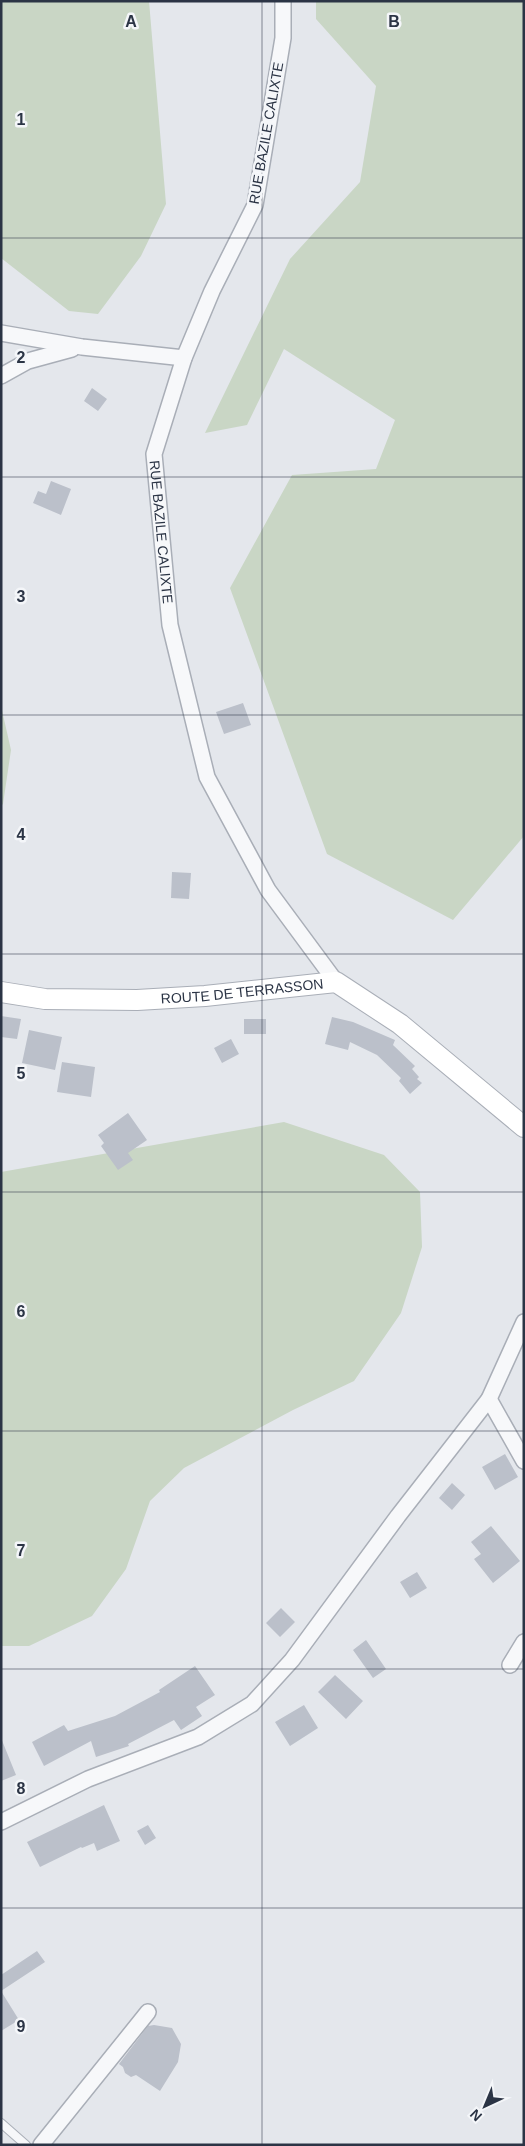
<svg xmlns="http://www.w3.org/2000/svg" width="525" height="2146" viewBox="0 0 525 2146" font-family="Arial,sans-serif">
<rect width="100%" height="100%" fill="#e4e7ec"/>
<!-- green -->
<path fill="#c9d6c5" d="M1,1H149L166,204L141,256L98,314L69,311L1,258Z
M316,1H524V836L453,920L327,854L230,588L292,475L376,469L395,420L284,349L247,425L205,433L290,259L360,182L376,86L316,19Z
M1,706L11,750L3,804L1,806Z
M284,1122L384,1155L420,1192L422,1247L401,1313L354,1381L293,1410L184,1468L150,1501L126,1569L92,1616L29,1646H1V1172Z"/>
<!-- building -->
<path fill="#bbc0ca" d="M92,388L107,399L98,411L84,401Z
M51,481L71,489L61,515L33,503L38,491L46,494Z
M243,703L251,725L224,734L216,712Z
M172,872L191,873L189,899L171,898Z
M1,1016L21,1019L17,1039L1,1037Z
M332,1017L353,1022L395,1040L393,1045L415,1066L412,1069L419,1077L417,1079L422,1083L410,1094L399,1081L401,1078L377,1055L350,1042L348,1050L325,1044Z
M244,1019H266V1034H244Z
M29,1030L62,1037L55,1070L22,1063Z
M231,1039L239,1054L222,1063L214,1048Z
M62,1062L95,1067L91,1097L57,1092Z
M128,1113L147,1140L128,1153L133,1160L118,1170L101,1146L104,1143L98,1135Z
M505,1454L518,1477L495,1490L482,1467Z
M452,1483L465,1495L452,1510L439,1498Z
M491,1526L520,1561L493,1583L474,1559L481,1554L471,1542Z
M417,1572L427,1588L410,1598L400,1582Z
M281,1608L295,1622L280,1637L266,1623Z
M366,1640L386,1669L373,1678L353,1650Z
M195,1666L215,1695L196,1707L202,1716L181,1730L174,1720L128,1744L129,1746L96,1757L91,1741L44,1766L32,1742L64,1725L68,1731L115,1716L160,1692L159,1690Z
M335,1675L363,1701L346,1719L318,1692Z
M304,1705L318,1728L290,1746L275,1722Z
M1,1738L16,1775L1,1781Z
M104,1805L120,1841L97,1851L94,1843L82,1848L81,1847L40,1867L27,1842Z
M148,1825L156,1838L145,1845L137,1831Z
M37,1951L45,1962L1,1991V1975Z
M1,1991L19,2020L1,2031Z
M154,2025L172,2028L181,2044L178,2062L160,2091L136,2075L131,2077L125,2073L123,2067L119,2064L148,2026Z"/>
<g fill="none" stroke-linecap="round" stroke-linejoin="round">
<!-- lane casing -->
<g stroke="#a9aeb7" stroke-width="10">
<path id="lane" d="M1,2123L26,2145"/>
</g>
<!-- street casing -->
<g stroke="#a9aeb7" stroke-width="18">
<g id="street">
<path id="s1" d="M283,1V38L255,205L212,291L184,358L154,454L170,625L207,777L268,890L336,982"/>
<path d="M1,333L82,347L184,358"/>
<path d="M1,376L28,361L72,349"/>
<path d="M489,1399L524,1461"/>
<path d="M510,1665L524,1642"/>
<path d="M1,1822L88,1779L198,1737L252,1704L292,1660L398,1516L489,1399L524,1322"/>
<path d="M41,2145L148,2012"/>
</g>
</g>
<!-- secondary casing -->
<g stroke="#a9aeb7" stroke-width="22">
<g id="secondary">
<path id="s2" d="M1,992L45,999L137,1000L205,996L336,982L400,1024L524,1127"/>
</g>
</g>
<!-- lane -->
<use href="#lane" stroke="#f7f8fa" stroke-width="8"/>
<!-- street -->
<use href="#street" stroke="#f7f8fa" stroke-width="15"/>
<!-- secondary -->
<use href="#secondary" stroke="#fff" stroke-width="20"/>
</g>
<!-- grid -->
<path fill="none" stroke="#2b3445" stroke-width="1" stroke-opacity="0.55" d="M262,1V2145M1,238H524M1,477H524M1,715H524M1,954H524M1,1192H524M1,1431H524M1,1669H524M1,1908H524"/>
<g text-anchor="middle" dominant-baseline="central" stroke-width="5" stroke-linejoin="round" paint-order="stroke">
<!-- street labels -->
<g font-size="14" fill="#2b3445" stroke="#f4f6f9">
<text transform="translate(266 133) rotate(-80)">RUE BAZILE CALIXTE</text>
<text stroke="none"><textPath href="#s1" startOffset="554">RUE BAZILE CALIXTE</textPath></text>
<text stroke="none"><textPath href="#s2" startOffset="242">ROUTE DE TERRASSON</textPath></text>
</g>
</g>
<g font-size="16" text-anchor="middle" font-weight="bold" fill="#2b3445" stroke="#f4f6f9" stroke-width="5" stroke-linejoin="round" paint-order="stroke">
<text x="131" y="27">A</text>
<text x="394" y="27">B</text>
<text x="21" y="125">1</text>
<text x="21" y="363">2</text>
<text x="21" y="602">3</text>
<text x="21" y="840">4</text>
<text x="21" y="1079">5</text>
<text x="21" y="1317">6</text>
<text x="21" y="1556">7</text>
<text x="21" y="1794">8</text>
<text x="21" y="2032">9</text>
</g>
<!-- border -->
<rect width="525" height="2146" fill="none" stroke="#2b3445" stroke-width="5"/>
<!-- north arrow -->
<g transform="translate(485 2106) rotate(224)" stroke="#f4f6f9" stroke-width="4" paint-order="stroke">
<path d="M0-4L9 19L0 12L-9 19Z" fill="#2b3445"/>
<text y="-8" font-size="14" font-weight="bold" text-anchor="middle" fill="#2b3445">N</text>
</g>
</svg>
